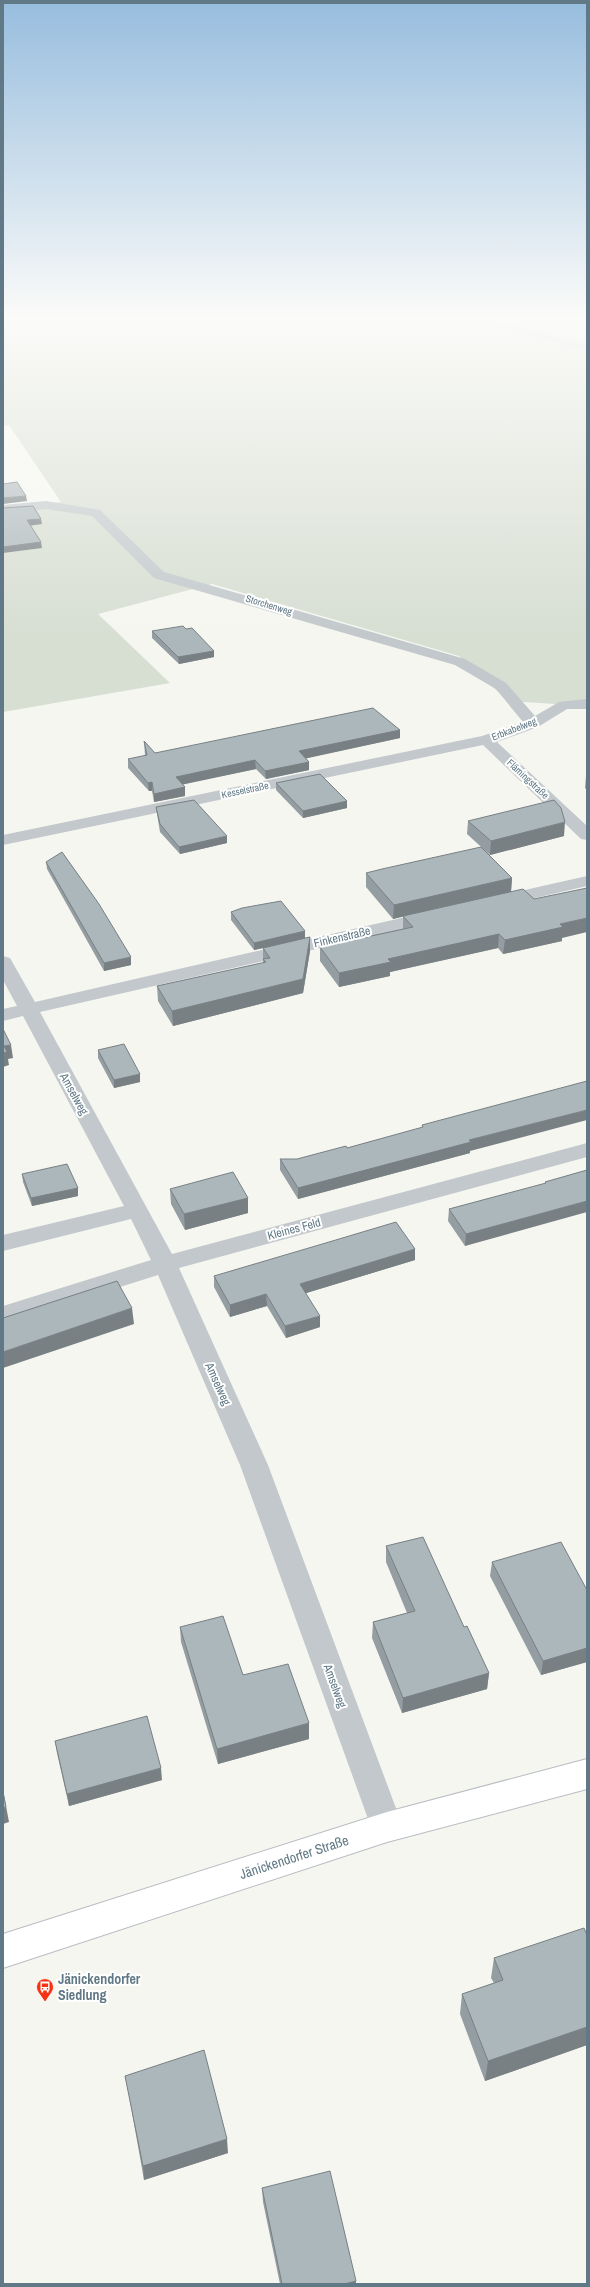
<svg xmlns="http://www.w3.org/2000/svg" width="590" height="2287" viewBox="0 0 590 2287" font-family="'Archivo Narrow',sans-serif">
<rect width="100%" height="100%" fill="#f6f6f1"/>
<!-- green -->
<path fill="#d7ded2" d="M3,316H587V706L508,701L459,656L212,584L98,614L170,683L3,712V509L61,502L9,425L3,426Z"/>
<g fill="none" stroke-linecap="round" stroke-linejoin="round">
<!-- stream -->
<path stroke="#bdcbcf" stroke-width="4.5" d="M469,316L587,348"/>
<!-- secondary casing -->
<g stroke="#b7bdc1" stroke-width="2">
<path id="secondary" d="M587,1759V1789L387,1842L3,1968V1934L387,1812Z"/>
</g>
<!-- minor -->
<path fill="#c2c8cb" fill-rule="evenodd" d="M46,501L100,510L164,572L465,659L506,683L535,716L559,702L587,699V709H567L538,727L497,742L587,826V840L581,839L483,745L3,845V835L482,736L523,722L496,689L455,665L154,578L92,516L46,509L3,513V505Z
M587,876V886L500,906L494,905L491,901L494,897Z
M432,911L439,913L441,917L439,921L40,1012L172,1254L587,1143V1157L179,1268L268,1465L403,1827L399,1838L387,1842L375,1838L371,1827L240,1465L158,1275L3,1324V1306L151,1260L131,1219L3,1251V1235L124,1206L23,1016L3,1021V1009L17,1006L3,980V956L10,958L35,1002Z"/>
<!-- secondary -->
<use href="#secondary" fill="#fff" fill-rule="evenodd"/>
</g>
<!-- wall -->
<path fill="#949da1" d="M186,629L214,651V657L179,664L152,638V631Z
M400,730V738L306,758L309,762V770L266,779L256,769L182,784L185,787V796L154,802L152,791H149L128,768V759L145,756L144,741L155,753Z
M586,776H587V790L585,788Z
M276,783L347,808L303,818L276,790Z
M156,807L227,843L180,854L160,832L157,814Z
M468,821L564,836L490,855L467,834Z
M46,862L131,965L104,971L47,869Z
M366,873L512,878L511,891L562,938V941L503,954L498,948L390,972V976L339,987L320,961V947L403,929V916L393,919L366,887Z
M231,912L305,938L310,937V951L303,993L173,1026L158,1001L157,986L263,963V948L254,950L231,920Z
M98,1050L140,1082L114,1088L98,1058Z
M422,1125L470,1151V1153L298,1199L280,1170V1159H297L347,1148L422,1128Z
M587,1170L465,1246L448,1221L449,1209L545,1184V1182Z
M22,1174L78,1196L32,1206L23,1182Z
M170,1189L248,1198V1213L185,1230L171,1204Z
M415,1260L306,1293L320,1327L286,1338L267,1306L230,1317L214,1287V1276Z
M386,1546L464,1627L489,1673L487,1689L402,1713L372,1638L373,1622L407,1613L386,1562Z
M492,1562L587,1590V1662L541,1675L490,1576Z
M180,1627L243,1675L309,1723V1739L218,1764L181,1642Z
M55,1741L162,1780L69,1806L57,1753Z
M587,1935V2045L485,2081L460,2014L462,1994L494,1983L491,1978L494,1958Z
M125,2076L228,2153L144,2180L128,2090Z
M262,2188L356,2281V2284H280L263,2202Z"/>
<!-- shaded-wall -->
<path fill="#788083" d="M26,496L27,501L3,504V498Z
M41,519L42,524L28,526L27,520Z
M41,542L42,548L3,553V547Z
M214,651V657L179,664L178,657Z
M400,730V738L299,760V751Z
M255,760L256,769L176,786V777Z
M309,762V770L266,779L265,771Z
M152,782V791H149L148,783Z
M185,787V796L154,802V794Z
M347,801V808L303,818V811Z
M565,822L564,836L490,855L491,841Z
M227,836V843L180,854L179,847Z
M512,878L511,892L393,919L394,905Z
M587,918V932L562,938V941L503,954L505,940L560,924Z
M305,931V939L254,950V943Z
M499,934L498,948L390,972V976L339,987V973L388,959Z
M310,937V951L303,993L173,1026L172,1011L303,979Z
M131,957V965L104,971V963Z
M11,1045L13,1058L8,1059L9,1065L3,1067V1053L4,1046Z
M140,1074V1082L114,1088V1080Z
M587,1110V1120L470,1151V1153L298,1199V1188L469,1140Z
M78,1188V1196L32,1206L31,1198Z
M248,1198V1213L185,1230L184,1214Z
M587,1201V1212L465,1246L466,1234Z
M415,1249V1260L300,1295V1284Z
M266,1294L267,1306L230,1317V1305Z
M132,1308L134,1324L3,1368V1352Z
M320,1316V1327L286,1338L285,1326Z
M587,1648V1662L541,1675L543,1661Z
M489,1673L487,1689L402,1713L403,1698Z
M309,1723V1739L218,1764L217,1749Z
M161,1768L162,1780L69,1806L67,1794Z
M3,1790L9,1822L3,1824Z
M587,2027V2045L485,2081L488,2061Z
M227,2139L228,2153L144,2180L143,2166Z
M356,2281V2284H344Z"/>
<!-- building -->
<path fill="#acb7bb" stroke="#788083" d="M17,482L26,496L3,498V484Z
M33,506L41,519L27,520L41,542L3,547V508Z
M183,626L186,629L192,628L214,651L178,657L152,631Z
M373,708L400,730L299,751L309,762L265,771L255,760L176,777L185,787L154,794L152,782L148,783L128,759L147,755L144,741L155,753Z
M320,774L347,801L303,811L276,783Z
M194,800L227,836L179,847L160,824L156,807Z
M554,800L561,808L565,822L491,841L468,821Z
M481,847L512,878L394,905L366,873L382,869Z
M62,852L99,904L131,957L104,963L46,862Z
M587,888V918L560,924L563,927L505,940L499,934L388,959L391,962L339,973L320,947L413,927L403,916L523,889L534,899Z
M281,901L305,931L254,943L231,912L242,908Z
M310,937L303,979L172,1011L157,986L266,962L263,959L270,958L263,948Z
M3,1029L11,1045L4,1046L7,1052L3,1053Z
M124,1044L140,1074L114,1080L98,1050Z
M587,1081V1110L469,1140L471,1142L298,1188L280,1159H297L346,1146L347,1148L423,1127L422,1125Z
M67,1164L78,1188L31,1198L22,1174Z
M587,1170V1201L466,1234L449,1209L546,1183L545,1182Z
M233,1172L248,1198L184,1214L170,1189Z
M396,1222L415,1249L300,1284L320,1316L285,1326L266,1294L230,1305L214,1276L329,1242Z
M117,1281L132,1308L3,1352V1318Z
M423,1537L464,1627L467,1626L489,1673L403,1698L373,1622L415,1611L386,1546Z
M561,1542L587,1590V1648L543,1661L492,1562Z
M223,1616L243,1675L288,1664L309,1723L217,1749L180,1627Z
M147,1716L161,1768L67,1794L55,1741Z
M3,1792L6,1807L3,1808Z
M584,1928L587,1935V2027L488,2061L462,1994L503,1980L494,1958Z
M204,2050L227,2139L143,2166L125,2076Z
M330,2171L356,2281L344,2284H282L262,2188Z"/>
<!-- sky -->
<linearGradient id="sky" x2="0" y2="1"><stop stop-color="#97bdde"/><stop offset="0.5" stop-color="#fbfbf9"/><stop offset="1" stop-color="#fbfbf9" stop-opacity="0"/></linearGradient>
<rect width="590" height="636" fill="url(#sky)"/>
<!-- icons -->
<defs>
<g id="bus-pin" transform="scale(0.9)"><path d="M0 17L-7.5 6A9.5 9.5 0 1 1 7.5 6Z" fill="#f53312" stroke="#fff"/><path d="M-5-6H5V4H4V6H2V4H-2V6H-4V4H-5ZM-3.5-4V0h7V-4ZM-3.5 1.2v1.5H-2V1.2ZM2 1.2v1.5H3.5V1.2Z" fill="#fff"/></g>
</defs>
<g fill-rule="evenodd">
<use href="#bus-pin" x="45" y="1987"/>
</g>
<g text-anchor="middle" dominant-baseline="central" stroke-width="4" stroke-linejoin="round" paint-order="stroke">
<!-- far-street labels -->
<g font-size="10" fill="#617986" stroke="#fff">
<text transform="translate(269 605) rotate(17)">Storchenweg</text>
<text transform="translate(514 729) rotate(-21)">Erbkabelweg</text>
<text transform="translate(528 779) rotate(43)">Flämingstraße</text>
<text transform="translate(245 790) rotate(-12)">Kesselstraße</text>
</g>
<!-- street labels -->
<g font-size="12" fill="#617986" stroke="#fff">
<text transform="translate(342 937) rotate(-13)">Finkenstraße</text>
<text transform="translate(74 1094) rotate(61)">Amselweg</text>
<text transform="translate(294 1229) rotate(-15)">Kleines Feld</text>
<text transform="translate(218 1384) rotate(66)">Amselweg</text>
<text transform="translate(335 1686) rotate(70)">Amselweg</text>
</g>
<!-- near-street labels -->
<g font-size="14" fill="#617986" stroke="#fff">
<text transform="translate(294 1857) rotate(-18)">Jänickendorfer Straße</text>
</g>
<!-- near-poi labels -->
<g font-size="14" font-weight="bold" fill="#617986" stroke="#fff" text-anchor="start">
<text x="58" y="1979">Jänickendorfer<tspan x="58" dy="16">Siedlung</tspan></text>
</g>
</g>
<!-- border -->
<rect width="590" height="2287" fill="none" stroke="#617986" stroke-width="8"/>
</svg>
